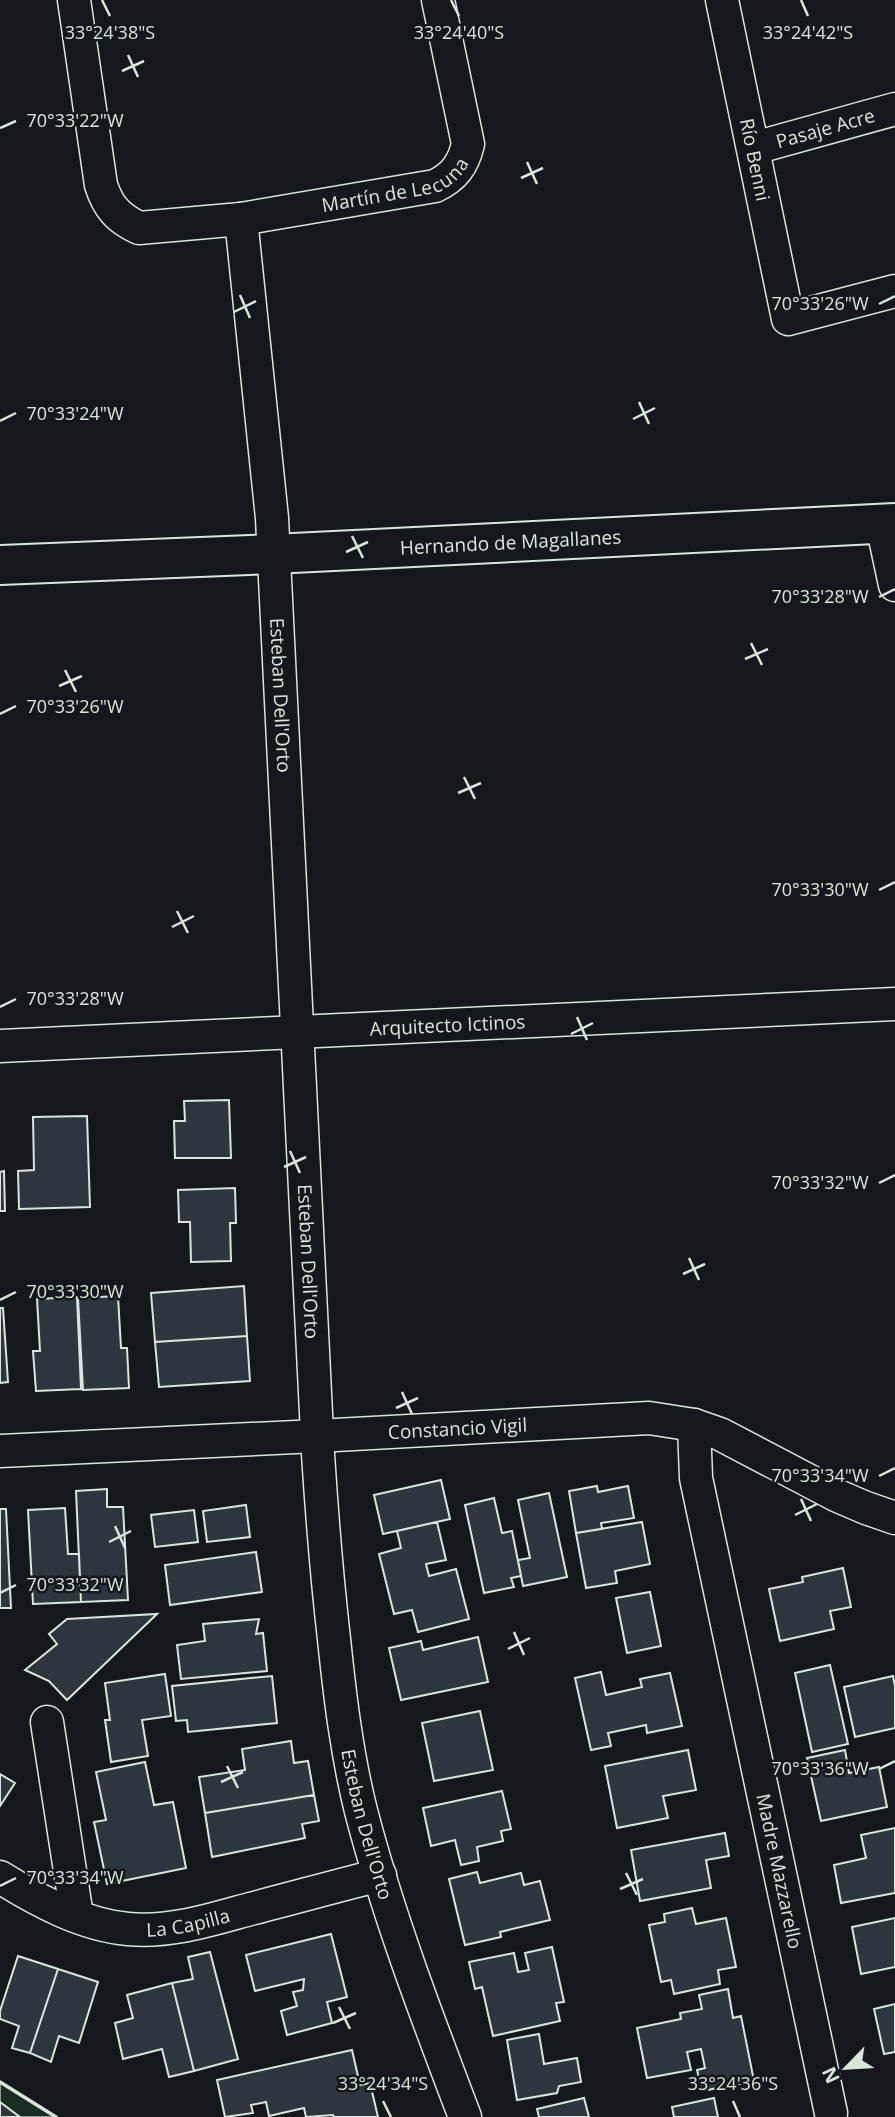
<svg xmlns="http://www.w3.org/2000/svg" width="895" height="2117" viewBox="0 0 895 2117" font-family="'Open Sans',sans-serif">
<rect width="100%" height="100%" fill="#14181c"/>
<!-- green -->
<path fill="#1a2d24" stroke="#939e99" stroke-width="2" d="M0,2082L56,2117H0Z"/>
<!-- building -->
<path fill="#2c363c" stroke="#d8e6dc" stroke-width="2" d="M229,1100L231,1158H175L174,1121H185L184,1101Z
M87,1116L90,1207L19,1209L18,1171L34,1170L33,1117Z
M4,1171L5,1211H0V1172Z
M235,1188L236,1223H230L231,1261L191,1262L190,1222H179L178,1190Z
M244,1286L247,1336L155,1342L151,1293Z
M118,1296L121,1348H127L129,1388L83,1390L78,1298Z
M77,1297L81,1389L36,1391L33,1351H40L37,1299Z
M0,1308H3L8,1382L0,1383Z
M247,1336L250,1381L159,1387L155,1342Z
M441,1480L450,1519L383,1534L374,1495Z
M597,1486L598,1492L628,1486L634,1518L601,1523L602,1529L576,1533L569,1491Z
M107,1489V1507H123L128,1600L81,1602L76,1491Z
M549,1493L567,1577L523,1586L518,1560L530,1558L518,1500Z
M494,1498L502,1533L512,1531L521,1576L511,1578L514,1587L484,1593L465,1505Z
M246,1505L250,1537L207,1542L203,1511Z
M65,1508L68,1554H79L81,1602L33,1604L28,1510Z
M0,1509H6L11,1608H0Z
M194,1510L198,1542L155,1547L151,1515Z
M437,1522L446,1560L426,1564L429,1576L456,1569L469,1619L418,1632L412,1610L394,1614L379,1554L401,1548L397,1531Z
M642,1522L650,1564L615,1571L617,1583L586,1588L576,1533Z
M256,1552L262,1592L170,1605L165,1565Z
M843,1568L851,1607L830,1611L834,1629L780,1641L769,1589L803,1582L802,1577Z
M650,1592L661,1646L627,1653L616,1598Z
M157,1614L67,1700L49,1681L25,1670L57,1644L49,1634L67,1619Z
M259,1619L256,1634L263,1633L267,1671L181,1679L177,1645L205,1641L203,1624Z
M478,1637L488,1682L401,1700L389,1648L421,1641L423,1650Z
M830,1665L848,1744L812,1752L795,1673Z
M601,1672L606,1695L642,1687L640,1679L670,1673L682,1726L647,1733L646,1725L608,1733L611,1746L591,1750L575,1678Z
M165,1674L171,1716L142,1720L148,1756L111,1762L105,1720H110L105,1683Z
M272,1676L277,1723L188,1732L187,1720L176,1721L172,1686Z
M893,1676L895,1686V1728L855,1737L844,1687Z
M480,1711L493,1770L434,1781L422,1723Z
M291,1741L294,1763L308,1761L314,1795L205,1813L199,1777L245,1770L242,1749Z
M688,1750L696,1790L663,1796L668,1818L617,1828L605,1766Z
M845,1750L849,1773L879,1767L887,1807L821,1821L807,1758Z
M145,1762L154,1805L173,1802L186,1868L107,1884L94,1822L106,1820L96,1772Z
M0,1774L15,1783L0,1806Z
M502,1791L511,1829L501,1831L503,1841L477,1847L479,1861L461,1865L455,1840L431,1846L423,1808Z
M314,1795L319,1821L302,1824L305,1838L212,1857L205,1813Z
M895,1828V1893L841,1903L834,1865L866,1858L861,1835Z
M725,1833L729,1856L706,1860L711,1888L640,1901L631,1850Z
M477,1872L480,1883L521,1873L524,1885L540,1881L550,1920L500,1932L501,1937L465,1945L449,1879Z
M692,1908L696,1924L726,1918L736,1967L718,1970L720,1984L674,1994L671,1980L661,1982L649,1925L665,1922L664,1914Z
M895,1918V1967L861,1974L852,1927Z
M331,1934L347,1997L327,2002L332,2023L287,2035L281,2011L297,2006L293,1992L303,1990L304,1979L255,1991L246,1955Z
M552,1947L564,2002L556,2003L560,2021L493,2036L482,1987L475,1989L469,1962L514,1953L518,1972L529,1970L525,1953Z
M210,1952L238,2059L194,2071L172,1983L193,1979L188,1957Z
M18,1956L58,1969L30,2053L12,2048L19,2026L0,2019V2011Z
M58,1969L98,1982L79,2043L59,2036L51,2062L30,2053Z
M172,1983L194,2071L169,2077L162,2049L123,2059L115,2023L133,2018L127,1995Z
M728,1989L733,2018L741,2016L754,2081L702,2091L697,2070L705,2068L701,2049L687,2052L691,2070L647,2078L637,2028L681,2019L680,2013L702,2009L699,1995Z
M895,2004V2052L884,2054L874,2009Z
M539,2034L544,2064L577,2058L581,2082L559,2086L557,2093L517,2100L507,2040Z
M352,2050L360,2085L370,2083L378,2117H334L333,2115L306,2117L304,2108L269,2116L266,2102L251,2105L253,2113L225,2117L217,2080Z
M584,2098L589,2117H539L537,2109Z
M714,2098L718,2117H674L672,2107Z
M0,2102L20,2117H0Z"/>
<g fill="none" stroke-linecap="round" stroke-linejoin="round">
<!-- street casing -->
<g stroke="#d8e6dc" stroke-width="35">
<g id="street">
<path id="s1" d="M74,0L101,185C108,207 118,218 139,228L241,219L435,186C454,177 463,165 468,144L438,0"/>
<path id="s2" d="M722,0L788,319L895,291"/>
<path id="s3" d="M754,148L895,109"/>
<path id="s4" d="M241,219L272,518L318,1454C322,1516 327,1578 334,1639C340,1697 347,1755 361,1811C388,1915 427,2017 465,2117"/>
<path d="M882,524L895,585"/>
<path id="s5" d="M0,1046L895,1004"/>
<path id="s6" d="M694,1425L696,1478L831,2113"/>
<path id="s7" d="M0,1451L317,1436L649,1418L694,1425L720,1434L838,1496L866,1508L895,1518"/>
<path d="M47,1722L77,1916"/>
<path id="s8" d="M0,1877C38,1901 83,1925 128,1929C170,1933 210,1920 250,1909C293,1898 336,1886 380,1875"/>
</g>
</g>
<!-- secondary casing -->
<g stroke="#d8e6dc" stroke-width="42">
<g id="secondary">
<path id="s9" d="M0,565L273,554L895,523"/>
</g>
</g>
<!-- street -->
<use href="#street" stroke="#14181c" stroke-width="32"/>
<!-- secondary -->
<use href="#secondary" stroke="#14181c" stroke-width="38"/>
<!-- wall -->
<path stroke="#d8e6dc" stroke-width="3.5" d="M0,2082L56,2117"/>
</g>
<!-- ticks -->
<path fill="none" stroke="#d8e6dc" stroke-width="2.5" d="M102,0L110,16M451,0L459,16M801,0L808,16M128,55L138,77M122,71L144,61M0,128L16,121M527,162L537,184M521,178L543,168M240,295L250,318M879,304L895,296M234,312L256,301M639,402L649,424M633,419L655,408M0,421L16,413M352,536L363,558M346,552L368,542M879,597L895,589M751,643L762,665M745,659L768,649M65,670L76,692M59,686L82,676M0,714L16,706M464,777L475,799M458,793L481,783M879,890L895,882M177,911L188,933M172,927L194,916M0,1007L16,999M577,1017L587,1040M571,1034L593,1023M290,1151L300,1173M284,1167L306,1157M879,1183L895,1175M689,1258L699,1280M683,1274L705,1264M0,1300L16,1292M402,1392L412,1414M396,1408L418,1398M879,1476L895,1468M801,1499L811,1521M795,1515L817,1504M115,1526L125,1548M109,1542L131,1531M0,1593L16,1585M514,1632L524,1655M508,1649L530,1638M227,1766L238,1788M879,1769L895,1761M221,1782L243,1772M626,1873L637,1895M0,1886L16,1878M620,1889L643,1879M339,2007L350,2029M333,2023L356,2013M383,2101L391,2117M733,2101L740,2117"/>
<g text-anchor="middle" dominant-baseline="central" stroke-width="5" stroke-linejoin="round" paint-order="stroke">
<!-- street labels -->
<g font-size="19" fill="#d8e6dc" stroke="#14181c">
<text stroke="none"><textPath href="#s3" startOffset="74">Pasaje Acre</textPath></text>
<text stroke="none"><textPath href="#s2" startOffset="163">Río Benni</textPath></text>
<text stroke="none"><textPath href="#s1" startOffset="508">Martín de Lecuna</textPath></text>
<text stroke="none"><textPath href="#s9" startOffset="511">Hernando de Magallanes</textPath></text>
<text stroke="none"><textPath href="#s4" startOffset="478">Esteban Dell'Orto</textPath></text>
<text stroke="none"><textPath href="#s5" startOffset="448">Arquitecto Ictinos</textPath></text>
<text stroke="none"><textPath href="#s4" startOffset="1045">Esteban Dell'Orto</textPath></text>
<text stroke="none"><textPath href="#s7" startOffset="458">Constancio Vigil</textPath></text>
<text stroke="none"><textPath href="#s4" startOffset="1612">Esteban Dell'Orto</textPath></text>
<text stroke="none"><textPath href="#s6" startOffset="455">Madre Mazzarello</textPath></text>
<text stroke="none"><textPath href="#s8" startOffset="200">La Capilla</textPath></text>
</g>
</g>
<g font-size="18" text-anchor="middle" fill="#d8e6dc" stroke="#14181c" stroke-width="5" stroke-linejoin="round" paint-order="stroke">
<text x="110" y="39">33°24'38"S</text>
<text x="459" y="39">33°24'40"S</text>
<text x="808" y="39">33°24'42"S</text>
<text x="75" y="127">70°33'22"W</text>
<text x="820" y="310">70°33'26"W</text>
<text x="75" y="420">70°33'24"W</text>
<text x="820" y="603">70°33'28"W</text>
<text x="75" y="713">70°33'26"W</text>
<text x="820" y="896">70°33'30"W</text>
<text x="75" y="1005">70°33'28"W</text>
<text x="820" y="1189">70°33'32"W</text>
<text x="75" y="1298">70°33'30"W</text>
<text x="820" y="1482">70°33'34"W</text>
<text x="75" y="1591">70°33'32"W</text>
<text x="820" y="1775">70°33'36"W</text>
<text x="75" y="1884">70°33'34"W</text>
<text x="383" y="2090">33°24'34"S</text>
<text x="733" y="2090">33°24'36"S</text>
</g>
<!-- north arrow -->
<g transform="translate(846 2068) rotate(245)" stroke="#14181c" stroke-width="5" paint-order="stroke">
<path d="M0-5L12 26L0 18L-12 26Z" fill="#d8e6dc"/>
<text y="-10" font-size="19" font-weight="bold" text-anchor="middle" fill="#d8e6dc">N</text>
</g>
</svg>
